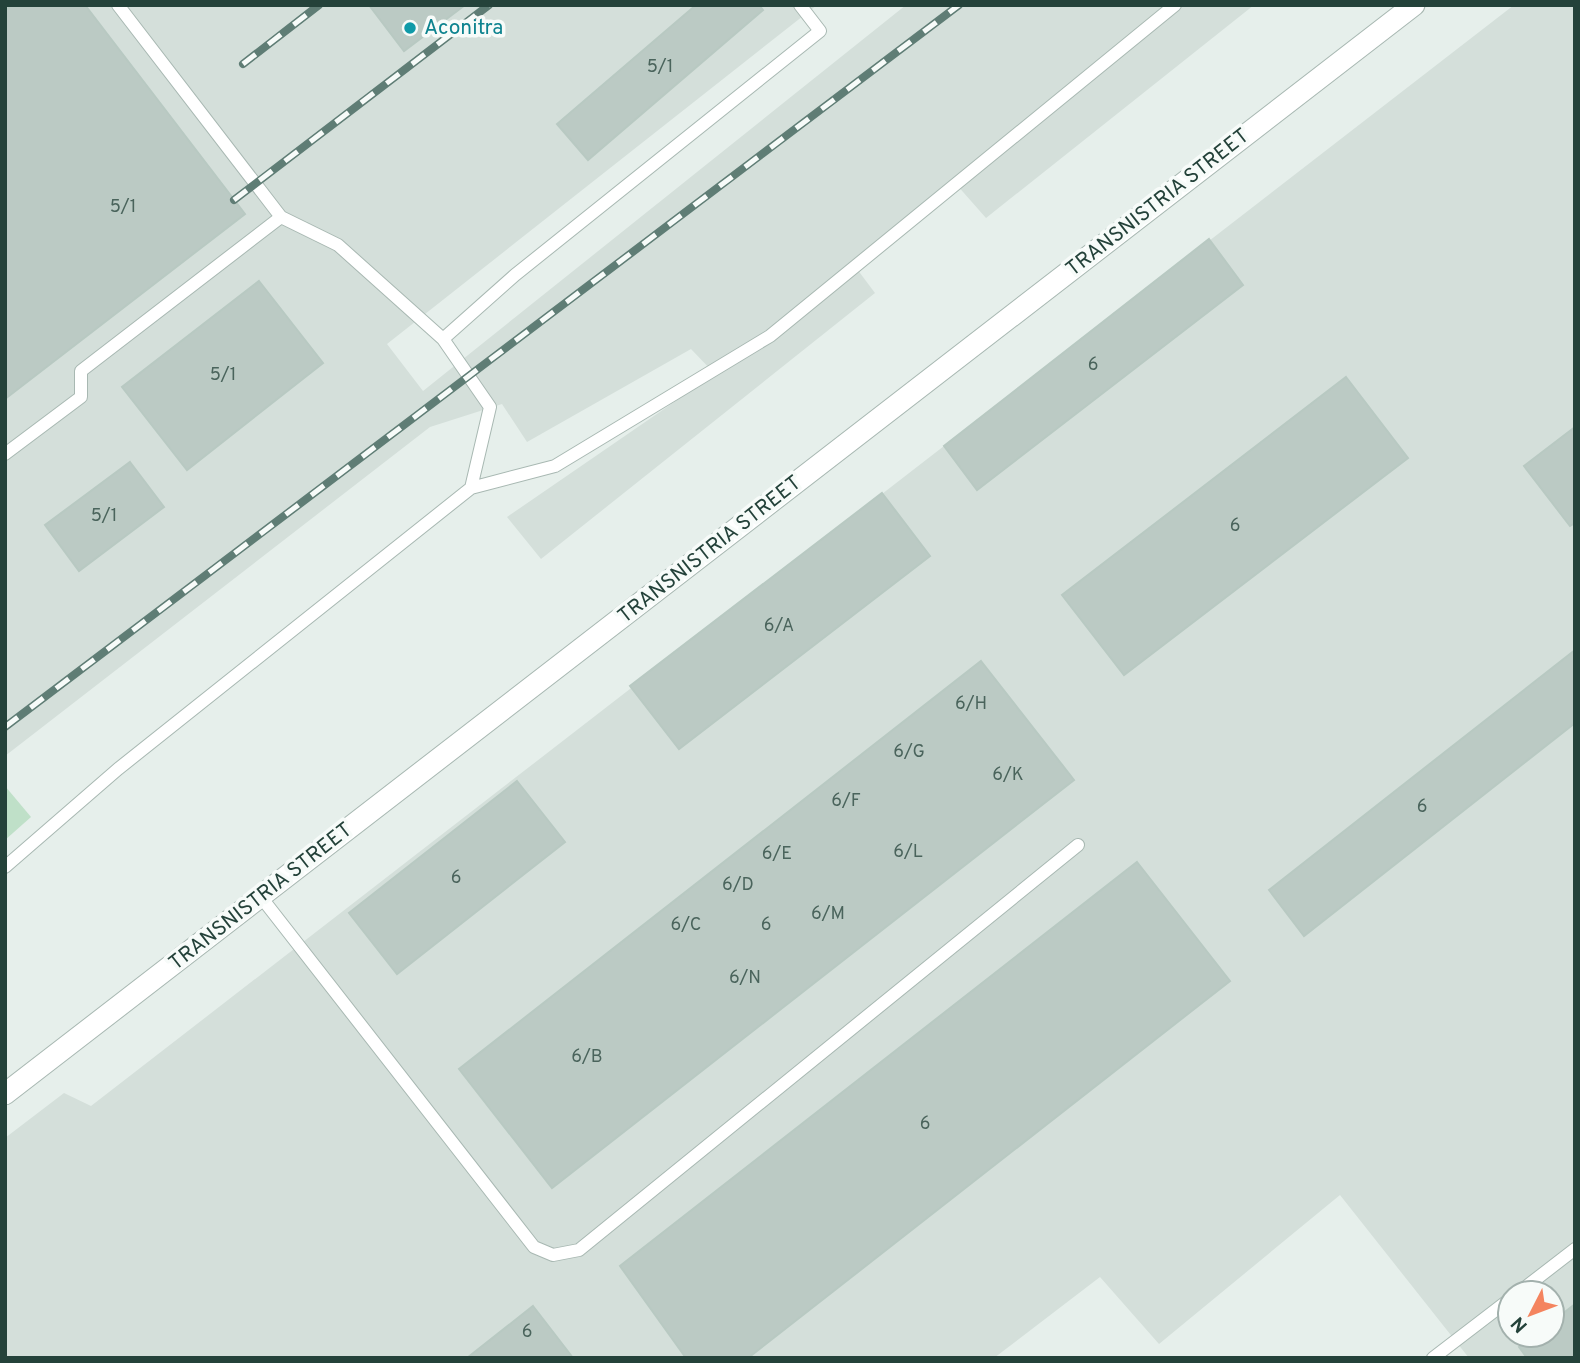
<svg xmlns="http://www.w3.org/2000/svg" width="1580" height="1363" viewBox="0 0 1580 1363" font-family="Overpass,sans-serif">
<rect width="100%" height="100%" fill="#e6efeb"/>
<!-- built -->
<path fill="#d4dfda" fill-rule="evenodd" d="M5,5H817L387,344L423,391L906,5H1254L986,218L956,184L857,269L875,293L541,559L507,517L715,374L691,349L527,442L502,404L430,427L5,756Z
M1514,5H1575V1358H1469L1340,1195L1159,1344L1100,1277L994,1358H5V1138L64,1093L91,1106ZM1510,1293H1552V1335H1510Z"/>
<!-- green -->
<path fill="#bfe0c8" d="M5,786L31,817L5,840Z"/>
<!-- building -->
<path fill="#bbcac4" stroke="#b8c9c2" stroke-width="2" d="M12,5H85L245,214L5,399V10Z
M369,5H465L404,51Z
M696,5H759L763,10L588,160L557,124Z
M1209,239L1243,285L977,490L944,446Z
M259,281L323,363L187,470L122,387Z
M1346,377L1408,458L1124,675L1062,595Z
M1575,427V523L1570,526L1524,466Z
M130,462L164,507L79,571L45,525Z
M882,493L930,556L679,749L630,686Z
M1575,650V723L1304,936L1269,890Z
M981,661L1074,780L552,1188L459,1069Z
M517,781L565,842L397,974L349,913Z
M1137,862L1230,981L748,1358H686L620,1266Z
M1575,1304V1358H1527L1519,1347L1535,1335H1552V1322Z
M533,1306L573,1358H467Z"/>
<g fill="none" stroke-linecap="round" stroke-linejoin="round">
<!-- service casing -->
<g stroke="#a8b8b2" stroke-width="14">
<path id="service" d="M118,5L281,217L338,245L443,339
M5,454L81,397V371L281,217
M471,488L555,466L770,336L1175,5
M5,867L118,769L471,488L490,407L443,339L515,275L820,31L800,5
M261,897L534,1247L553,1255L579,1250L1078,845
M1518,1293L1575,1249
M1433,1358L1510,1299"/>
</g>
<!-- tertiary casing -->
<g stroke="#a8b8b2" stroke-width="23">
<path id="tertiary" d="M5,1094L1414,5"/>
</g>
<!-- service -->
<use href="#service" stroke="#fff" stroke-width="12"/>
<!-- tertiary -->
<use href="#tertiary" stroke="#fff" stroke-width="21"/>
<!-- rail casing -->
<g stroke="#5f7d75" stroke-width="8">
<path id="rail" d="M243,64L319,5
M234,200L489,5
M5,727L959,5"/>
</g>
<!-- rail -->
<use href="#rail" stroke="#f7fbf9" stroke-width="5" stroke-dasharray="16" stroke-linecap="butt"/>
</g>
<!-- markers -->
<circle fill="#0f9aa8" stroke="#f7fbf9" stroke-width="2.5" cx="410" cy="28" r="7"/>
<g text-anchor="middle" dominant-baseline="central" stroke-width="7" stroke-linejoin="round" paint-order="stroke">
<!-- number labels -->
<g font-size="18" fill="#4a645c">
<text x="660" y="67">5/1</text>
<text x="123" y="207">5/1</text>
<text x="1093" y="365">6</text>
<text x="223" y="375">5/1</text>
<text x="104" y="516">5/1</text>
<text x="1235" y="526">6</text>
<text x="779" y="626">6/A</text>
<text x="971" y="704">6/H</text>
<text x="909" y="752">6/G</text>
<text x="1008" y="775">6/K</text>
<text x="846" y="801">6/F</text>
<text x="1422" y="807">6</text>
<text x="908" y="852">6/L</text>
<text x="777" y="854">6/E</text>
<text x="456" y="878">6</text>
<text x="738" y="885">6/D</text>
<text x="828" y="914">6/M</text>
<text x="686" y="925">6/C</text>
<text x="766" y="925">6</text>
<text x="745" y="978">6/N</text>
<text x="587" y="1057">6/B</text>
<text x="925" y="1124">6</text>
<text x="527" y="1332">6</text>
</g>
<!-- culture labels -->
<g font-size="21" fill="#0d838f" stroke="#f7fbf9" text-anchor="start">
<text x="424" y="28">Aconitra</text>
</g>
<!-- street labels -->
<g font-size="21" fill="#24423a" stroke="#f7fbf9">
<text transform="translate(1158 203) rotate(-38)">TRANSNISTRIA STREET</text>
<text transform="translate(710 550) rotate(-38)">TRANSNISTRIA STREET</text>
<text transform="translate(261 897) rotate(-38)">TRANSNISTRIA STREET</text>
</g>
</g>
<!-- border -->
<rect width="1580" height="1363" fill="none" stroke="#24423a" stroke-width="14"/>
<!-- north arrow -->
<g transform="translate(1531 1314) rotate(228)"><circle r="33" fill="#f7fbf9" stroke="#a3b1ad" stroke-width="2"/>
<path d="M0-5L12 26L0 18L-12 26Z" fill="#f4845f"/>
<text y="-10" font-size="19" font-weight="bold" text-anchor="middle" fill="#24423a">N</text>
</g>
</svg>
